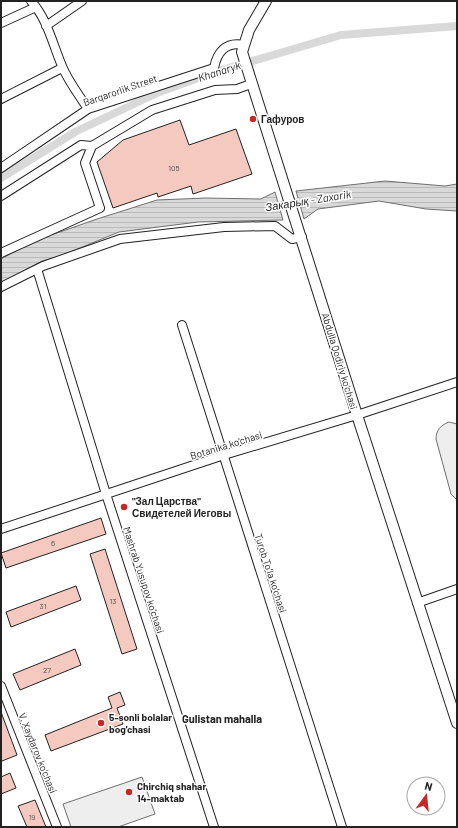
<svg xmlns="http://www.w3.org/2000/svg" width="458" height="828" viewBox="0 0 458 828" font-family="Barlow,sans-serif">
<defs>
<pattern id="water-rules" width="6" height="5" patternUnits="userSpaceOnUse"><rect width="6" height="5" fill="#d9d9d9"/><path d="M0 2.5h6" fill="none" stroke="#bababa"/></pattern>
</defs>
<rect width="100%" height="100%" fill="#fff"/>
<!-- grass -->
<path fill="#eee" stroke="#6f6f6f" d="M449,422L457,424V500L451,494L436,439C436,430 441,425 449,422Z
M142,777L155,814L118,827H71L63,804Z"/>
<!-- water -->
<path fill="url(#water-rules)" stroke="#6f6f6f" d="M385,181L445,186L457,184V211L426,209L379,201L318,209L304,219L296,191Z
M275,192L283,220L198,222L119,232L58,257L42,261L1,283V259L34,241L97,219L157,200L205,198L261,199Z"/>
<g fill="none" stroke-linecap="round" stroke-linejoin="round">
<!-- canal -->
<path stroke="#d9d9d9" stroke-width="8" d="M1,178L75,132L157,93L215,72L341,35L457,26
M270,207L310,200"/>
</g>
<!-- building -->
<path fill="#f3c9c0" stroke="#222" d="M180,120L189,145L236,129L252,174L193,194L191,186L158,197L157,193L113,208L97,162L123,140Z
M101,518L106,534L6,568L1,553Z
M105,549L137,649L122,654L90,554Z
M76,586L81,600L11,627L6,612Z
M75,649L81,665L20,690L13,674Z
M120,692L125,705L117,708L123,724L51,751L45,735L112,708L108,697Z
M1,712L17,755L2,761L1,759Z
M10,773L16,788L1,794V777Z
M35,800L46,827H27L18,806Z"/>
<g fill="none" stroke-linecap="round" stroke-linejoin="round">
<!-- minor casing -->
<g stroke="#222" stroke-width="10">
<path id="minor" d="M31,1C47,18 53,45 62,66C68,81 79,95 88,109
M1,23L36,7
M46,26L82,1
M1,99L62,68
M1,168L88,109L214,68C217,52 226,41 244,45
M1,196L81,145L92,146
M1,253L100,208L85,163L92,146L152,110L215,90L237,89L251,84
M37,269L106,494L214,827
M1,287L43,266L120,239L224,227L275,226L292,239L302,237
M182,325L342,827
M1,529L224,455L357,415L457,382
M417,603L457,589
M1,686L57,827"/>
</g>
<!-- major casing -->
<g stroke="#222" stroke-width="12">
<path id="major" d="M266,1L249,30L242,52L357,415L457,723"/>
</g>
<!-- minor -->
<use href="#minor" stroke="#fff" stroke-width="8"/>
<!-- major -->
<use href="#major" stroke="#fff" stroke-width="10"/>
</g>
<!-- markers -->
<g fill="#c62828" stroke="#fff" stroke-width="1.5">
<circle cx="253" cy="119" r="4"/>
<circle cx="124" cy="507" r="4"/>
<circle cx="101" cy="723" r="4"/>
<circle cx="129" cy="792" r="4"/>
</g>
<g text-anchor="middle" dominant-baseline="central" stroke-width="3" stroke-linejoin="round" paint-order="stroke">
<!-- number labels -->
<g font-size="8" fill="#564c4a">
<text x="174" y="168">105</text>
<text x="53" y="543">6</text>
<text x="113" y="601">13</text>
<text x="43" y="606">31</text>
<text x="47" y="670">27</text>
<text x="32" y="817">19</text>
</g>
<!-- street labels -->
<g font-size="10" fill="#222" stroke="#fff">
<text transform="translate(120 90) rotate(-19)">Barqarorlik Street</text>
<text transform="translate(340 361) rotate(73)">Abdulla Qodiriy ko‘chasi</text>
<text transform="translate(226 445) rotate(-17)">Botanika ko‘chasi</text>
<text transform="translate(271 573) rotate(72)">Turob To‘la ko‘chasi</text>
<text transform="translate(144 580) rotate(72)">Mashrab Yusupov ko‘chasi</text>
<text transform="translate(38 753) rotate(68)">V. Xaydarov ko‘chasi</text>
</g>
<!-- poi labels -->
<g font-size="10" font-weight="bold" fill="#222" stroke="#fff" text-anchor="start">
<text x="261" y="119">Гафуров</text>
<text x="132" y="501">"Зал Царства"<tspan x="132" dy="12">Свидетелей Иеговы</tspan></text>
<text x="109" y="717">5-sonli bolalar<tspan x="109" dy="12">bog'chasi</tspan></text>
<text x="137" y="786">Chirchiq shahar<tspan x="137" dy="12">14-maktab</tspan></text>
</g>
<!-- water labels -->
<g font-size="11" font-style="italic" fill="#222" stroke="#fff">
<text transform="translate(219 71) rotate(-18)">Khanaryk</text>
<text transform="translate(308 200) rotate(-9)">Закарық - Zaxarik</text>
</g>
<!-- neighbourhood labels -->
<g font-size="11" font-weight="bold" fill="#222" stroke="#fff">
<text x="222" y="718">Gulistan mahalla</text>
</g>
</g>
<!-- border -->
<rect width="458" height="828" fill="none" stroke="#222222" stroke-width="4"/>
<!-- north arrow -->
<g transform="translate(426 796) rotate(15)"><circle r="19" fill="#ffffff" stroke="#a7a7a7"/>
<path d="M0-3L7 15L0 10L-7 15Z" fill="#c62828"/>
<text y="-6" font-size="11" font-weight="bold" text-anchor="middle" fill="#222222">N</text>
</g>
</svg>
